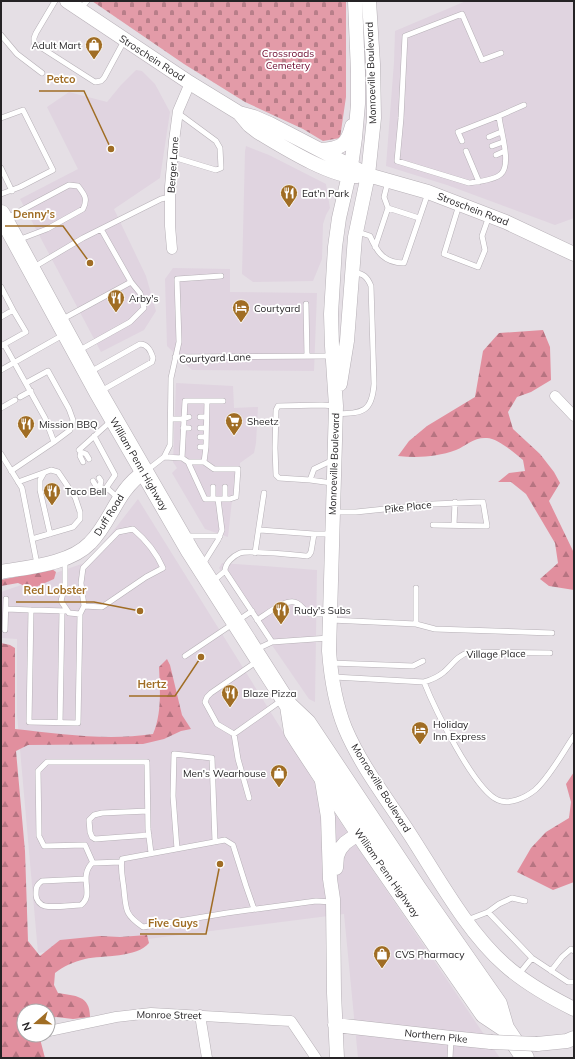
<svg xmlns="http://www.w3.org/2000/svg" width="575" height="1059" viewBox="0 0 575 1059" font-family="Mulish,sans-serif">
<defs>
<pattern id="forest-firs" width="22" height="20" patternUnits="userSpaceOnUse"><rect width="22" height="20" fill="#e18f9e"/><path d="M5 1l3.5 6h-7zM16 11l3.5 6h-7z" fill="#b67481"/></pattern>
<pattern id="cemetery-stones" width="16" height="16" patternUnits="userSpaceOnUse"><rect width="16" height="16" fill="#e39ba8"/><path d="M2 7V4a2 2 0 0 1 4 0v3zM10 15v-3a2 2 0 0 1 4 0v3z" fill="#b87e89"/></pattern>
</defs>
<rect width="100%" height="100%" fill="#e5dfe5"/>
<!-- built -->
<path fill="#e0d4e0" d="M466,1H574V218L555,225L447,185L386,166L394,62L395,31Z
M136,70L142,71L155,84L170,112L160,178L114,209L146,276L156,311L144,330L101,352L20,199L78,169L47,107L69,92L107,102L121,85Z
M246,146L269,155L326,184L330,208L326,215L323,224L322,259L313,281L253,282L242,274L245,151Z
M173,268L230,269V292L317,293L314,371L192,370L167,346L165,279Z
M176,383L233,386L234,408L258,407L256,443L254,453L240,463V486L232,500L228,537L205,529L172,473L177,468L173,462Z
M138,499L326,801L500,1058H358L344,914L38,953L17,715V639L1,638V592L90,561Z
M222,563L317,570L315,702L309,699L219,568Z"/>
<!-- forest -->
<path fill="url(#forest-firs)" d="M543,330L550,347L551,380L531,392L517,397L508,412L513,429L540,454L554,472L560,483L549,501L574,553V590L549,586L540,579L558,563L555,543L526,494L511,482H498L509,473L525,471L523,460C515,453 497,438 487,438C474,437 466,446 456,450C437,457 418,458 398,456L409,441L427,426L475,397L483,351L499,333Z
M52,569L56,572L54,579L31,589L18,583L1,586V580Z
M1,643L10,645L15,648V729C61,734 107,741 153,734C162,713 160,689 159,667L167,659L170,665L182,715L191,729L181,731L164,739L143,744L28,745L16,751L25,851L28,941L40,956L60,940L100,936L120,937L147,935L149,943C137,958 103,955 85,959C73,962 64,966 55,973L54,985L58,993C75,996 90,995 90,1017L73,1019L56,1017L48,1019V1011H24V1035H39L45,1058H1Z
M574,772V882L553,890L517,872L531,848L546,832L569,818L571,802L566,784Z"/>
<!-- cemetery -->
<path fill="url(#cemetery-stones)" d="M92,1H346V97L340,138L323,141L303,129L245,102L184,64Z"/>
<g fill="none" stroke-linecap="round" stroke-linejoin="round">
<!-- lane casing -->
<g stroke="#b6b0b6" stroke-width="6">
<path id="lane" d="M55,1L36,33L34,38V43L95,82L101,81L104,78L124,41
M80,9L87,1
M1,35L17,54L42,73
M501,53L482,60L462,14L405,36L401,118L397,161L469,183C477,182 495,180 501,174C512,164 500,129 499,116L524,105
M1,118L23,110L53,170L20,187L1,194
M489,137L501,132
M462,141L458,132L499,116
M492,146L503,142
M466,151L479,182
M496,155L505,151
M173,157L216,170L221,168L220,148L216,141L178,113
M1,168L12,191
M459,205L444,254L478,267L485,250L482,236L489,216
M388,208L419,218
M7,218L69,185L78,186C85,195 88,199 83,209L47,229L18,240
M101,229L131,282
M358,232L370,236C377,252 384,263 404,263L428,193
M375,247L388,208L384,197L388,181
M34,267L83,238L161,199L170,197
M1,287L13,310
M306,304L307,356
M1,317L13,310L26,332L1,346
M61,320L131,282L140,293L144,308L130,322L78,351
M4,344L45,418L54,442
M175,357L331,356
M1,370L63,335
M90,372L140,344C148,344 151,351 153,358L152,362L101,391
M20,397L31,391
M1,408L15,400
M336,414C362,413 372,413 374,384L371,286C367,276 363,274 354,272
M200,417H206
M171,419H183L189,417
M183,428H189
M200,428H206
M200,437H206
M200,447H206
M81,452L86,454L89,459
M1,454L22,488L37,564
M164,457L182,458L188,462L205,499H218L222,530L218,540L203,564
M182,458L185,401H223
M83,462L80,456L81,452L79,450L111,421
M188,462H204L214,469H238L236,497L230,499H218
M204,462L206,447L207,401
M11,471L54,442L70,430L73,420L69,409L48,371L26,383
M146,471L164,457L170,445L171,378L179,342L177,279L221,276
M44,473L40,480V490L50,534
M99,478L101,481L100,486
M310,480L314,469L333,460
M93,481L96,486H100L104,491L115,475L94,436
M18,482L51,470L58,472L75,497L80,512V519L73,527L32,539
M332,483L310,480L279,478L276,475L275,448L276,410L278,406L322,405L335,406
M225,487V499
M107,488L118,498
M213,499V487
M334,512H356L433,504L483,502L487,526L433,525
M454,525L455,502
M260,530L314,534
M185,536H220
M255,553L264,493
M65,559V585L61,601L69,613L80,614L84,606L81,583L83,568L118,532L133,529C146,540 156,552 163,568L146,577L102,607L84,606
M225,571L272,642
M212,582L225,571C225,563 233,556 240,553C247,550 296,555 307,556L309,555L311,552L314,534H331
M6,609L31,610
M67,611L31,610L29,722L78,723L80,614
M257,620C267,614 287,597 297,603C302,606 305,611 310,614H329
M331,620L416,624L435,629L552,633
M416,624V588
M5,630L6,599
M257,649L272,642L329,638
M185,656L252,611
M256,662L211,693L207,697L205,702L217,724L234,734L282,700
M331,663L413,666L423,661
M334,677L424,682C431,680 438,677 444,672C453,664 457,656 469,652L550,653
M424,682C434,707 474,790 498,800C509,805 525,798 535,790C549,778 563,752 574,736
M60,723L62,611
M234,734L238,759L249,798
M148,811L102,813L94,815L89,820L90,832L92,837L95,839L149,835
M177,849L173,796L174,754L212,758L215,842
M121,862L93,863L85,845L44,846L39,836L38,771L47,762H147L148,829L151,853
M86,879L42,881C36,885 36,888 36,895C36,900 40,905 45,906C54,908 72,905 81,905C95,894 78,878 92,863
M254,909L246,886L233,845L225,840L122,859C120,870 123,879 124,890C126,910 125,915 143,927L227,913L316,901L332,902
M488,912L532,958L568,982H574
M467,920L488,912L499,904L512,898L525,901
M551,971L562,957L571,949L574,951
M519,974L532,958
M450,1058L451,1039"/>
</g>
<!-- street casing -->
<g stroke="#b6b0b6" stroke-width="11">
<path id="street" d="M172,249L170,226V187L174,141L178,111L190,83
M555,396L574,416
M200,1015L207,1058
M49,1031L116,1017L151,1013L291,1021L316,1058"/>
</g>
<!-- secondary casing -->
<g stroke="#b6b0b6" stroke-width="15">
<path id="secondary" d="M67,1L190,83L239,113L249,125L258,132C280,145 332,178 357,176
M355,1L358,72V104L355,138L351,166L339,218L335,247L331,314L332,346L336,406L329,651C331,677 335,703 345,728C361,766 387,799 409,833C437,876 467,932 505,965C525,983 550,997 574,1009
M239,113L254,117L270,124L368,175L428,192L506,222L574,254
M320,150C340,149 347,146 352,126
M340,384L347,341L355,237L368,175L374,118L373,64L369,1
M1,572C29,567 70,564 90,543C112,521 116,491 144,472
M322,781L328,817L330,879L333,899L334,993L337,1058
M336,868L337,856L340,849L345,843L359,833L365,825
M335,1025L451,1038L491,1042
M537,1044L567,1041L574,1038"/>
</g>
<!-- highway casing -->
<g stroke="#b6b0b6" stroke-width="19">
<path id="highway" d="M1,214L98,392L190,551L289,706L307,723L417,888L498,1004L505,1028L525,1058
M289,706L293,732L300,743L368,846L484,1014L505,1028"/>
</g>
<!-- lane -->
<use href="#lane" stroke="#fff" stroke-width="5"/>
<!-- street -->
<use href="#street" stroke="#fff" stroke-width="10"/>
<!-- secondary -->
<use href="#secondary" stroke="#fff" stroke-width="14"/>
<!-- highway -->
<use href="#highway" stroke="#fff" stroke-width="18"/>
<!-- secondary-bridge casing -->
<g stroke="#b6b0b6" stroke-width="15" stroke-linecap="butt">
<path id="secondary-bridge" d="M491,1042L537,1044"/>
</g>
<!-- secondary-bridge -->
<use href="#secondary-bridge" stroke="#fff" stroke-width="14"/>
</g>
<!-- icons -->
<defs>
<g id="shop-pin" transform="scale(0.9)"><path d="M0 17L-7.5 6A9.5 9.5 0 1 1 7.5 6Z" fill="#a06d24" stroke="#fff"/><path d="M-5-2.5h2.3a2.7 3.5 0 0 1 5.4 0H5L5.5 6h-11ZM-1.5-2.5h3a1.5 2.3 0 0 0-3 0Z" fill="#fff"/></g>
<g id="restaurant-pin" transform="scale(0.9)"><path d="M0 17L-7.5 6A9.5 9.5 0 1 1 7.5 6Z" fill="#a06d24" stroke="#fff"/><path d="M-5-6h1v4h1v-4h1v4h1v-4h1v5L-1.5 .5V6h-2V.5L-5-1ZM5-6V6H3V1.5H1.5Q1.5-4 5-6Z" fill="#fff"/></g>
<g id="hotel-pin" transform="scale(0.9)"><path d="M0 17L-7.5 6A9.5 9.5 0 1 1 7.5 6Z" fill="#a06d24" stroke="#fff"/><path d="M-6-4.5h1.5V1H6V5H4.5V3h-9V5H-6ZM-4 0a1.8 1.8 0 1 1 3.6 0ZM.5 0V-2.5h3Q6-2.5 6 0Z" fill="#fff"/></g>
<g id="supermarket-pin" transform="scale(0.9)"><path d="M0 17L-7.5 6A9.5 9.5 0 1 1 7.5 6Z" fill="#a06d24" stroke="#fff"/><path d="M-6-5.5h2.5l.6 2H6L4.5 2H-2.5L-4.4-4H-6ZM-1.5 3.2a1.3 1.3 0 1 0 .1 0ZM3 3.2a1.3 1.3 0 1 0 .1 0Z" fill="#fff"/></g>
</defs>
<g fill-rule="evenodd">
<use href="#shop-pin" x="94" y="45"/>
<use href="#restaurant-pin" x="289" y="193"/>
<use href="#restaurant-pin" x="116" y="298"/>
<use href="#hotel-pin" x="241" y="308"/>
<use href="#supermarket-pin" x="234" y="421"/>
<use href="#restaurant-pin" x="26" y="424"/>
<use href="#restaurant-pin" x="52" y="491"/>
<use href="#restaurant-pin" x="281" y="610"/>
<use href="#restaurant-pin" x="230" y="693"/>
<use href="#hotel-pin" x="420" y="730"/>
<use href="#shop-pin" x="279" y="773"/>
<use href="#shop-pin" x="382" y="954"/>
</g>
<g text-anchor="middle" dominant-baseline="central" stroke-width="3.5" stroke-linejoin="round" paint-order="stroke">
<!-- poi labels -->
<g font-size="10" fill="#252325" stroke="#fff" text-anchor="start">
<text x="81" y="45" text-anchor="end">Adult Mart</text>
<text x="302" y="193">Eat'n Park</text>
<text x="129" y="298">Arby's</text>
<text x="254" y="308">Courtyard</text>
<text x="247" y="421">Sheetz</text>
<text x="39" y="424">Mission BBQ</text>
<text x="65" y="491">Taco Bell</text>
<text x="294" y="610">Rudy's Subs</text>
<text x="243" y="693">Blaze Pizza</text>
<text x="433" y="724">Holiday<tspan x="433" dy="12">Inn Express</tspan></text>
<text x="266" y="773" text-anchor="end">Men's Wearhouse</text>
<text x="395" y="954">CVS Pharmacy</text>
</g>
<!-- park labels -->
<g font-size="10" fill="#69032a" stroke="#fff">
<text x="288" y="53">Crossroads<tspan x="288" dy="12">Cemetery</tspan></text>
</g>
<!-- street labels -->
<g font-size="10" fill="#252325" stroke="#fff">
<text transform="translate(152 58) rotate(33)">Stroschein Road</text>
<text transform="translate(371 73) rotate(-92)">Monroeville Boulevard</text>
<text transform="translate(173 165) rotate(-86)">Berger Lane</text>
<text transform="translate(473 209) rotate(21)">Stroschein Road</text>
<text transform="translate(215 358) rotate(-2)">Courtyard Lane</text>
<text transform="translate(139 464) rotate(60)">William Penn Highway</text>
<text transform="translate(334 464) rotate(-88)">Monroeville Boulevard</text>
<text transform="translate(408 507) rotate(-6)">Pike Place</text>
<text transform="translate(109 515) rotate(-58)">Duff Road</text>
<text transform="translate(496 654) rotate(-1)">Village Place</text>
<text transform="translate(381 788) rotate(58)">Monroeville Boulevard</text>
<text transform="translate(387 873) rotate(55)">William Penn Highway</text>
<text transform="translate(169 1015) rotate(1)">Monroe Street</text>
<text transform="translate(436 1036) rotate(6)">Northern Pike</text>
</g>
</g>
<!-- callouts -->
<path fill="none" stroke="#a06d24" stroke-width="1.5" d="M111 149L84 91H39M90 263L63 226H5M140 611L94 602H16M201 657L175 696H129M220 864L206 934H140"/>
<g fill="#a06d24" stroke="#fff" stroke-width="1.5">
<circle cx="111" cy="149" r="4"/>
<circle cx="90" cy="263" r="4"/>
<circle cx="140" cy="611" r="4"/>
<circle cx="201" cy="657" r="4"/>
<circle cx="220" cy="864" r="4"/>
</g>
<g font-size="11" text-anchor="middle" font-weight="bold" fill="#a06d24" stroke="#fff" stroke-width="3.5" stroke-linejoin="round" paint-order="stroke">
<text x="61" y="83">Petco</text>
<text x="34" y="218">Denny's</text>
<text x="55" y="594">Red Lobster</text>
<text x="152" y="688">Hertz</text>
<text x="173" y="927">Five Guys</text>
</g>
<!-- border -->
<rect width="575" height="1059" fill="none" stroke="#252325" stroke-width="4"/>
<!-- north arrow -->
<g transform="translate(36 1023) rotate(250)"><circle r="19" fill="#ffffff" stroke="#a8a7a8"/>
<path d="M0-3L7 15L0 10L-7 15Z" fill="#a06d24"/>
<text y="-6" font-size="11" font-weight="bold" text-anchor="middle" fill="#252325">N</text>
</g>
</svg>
